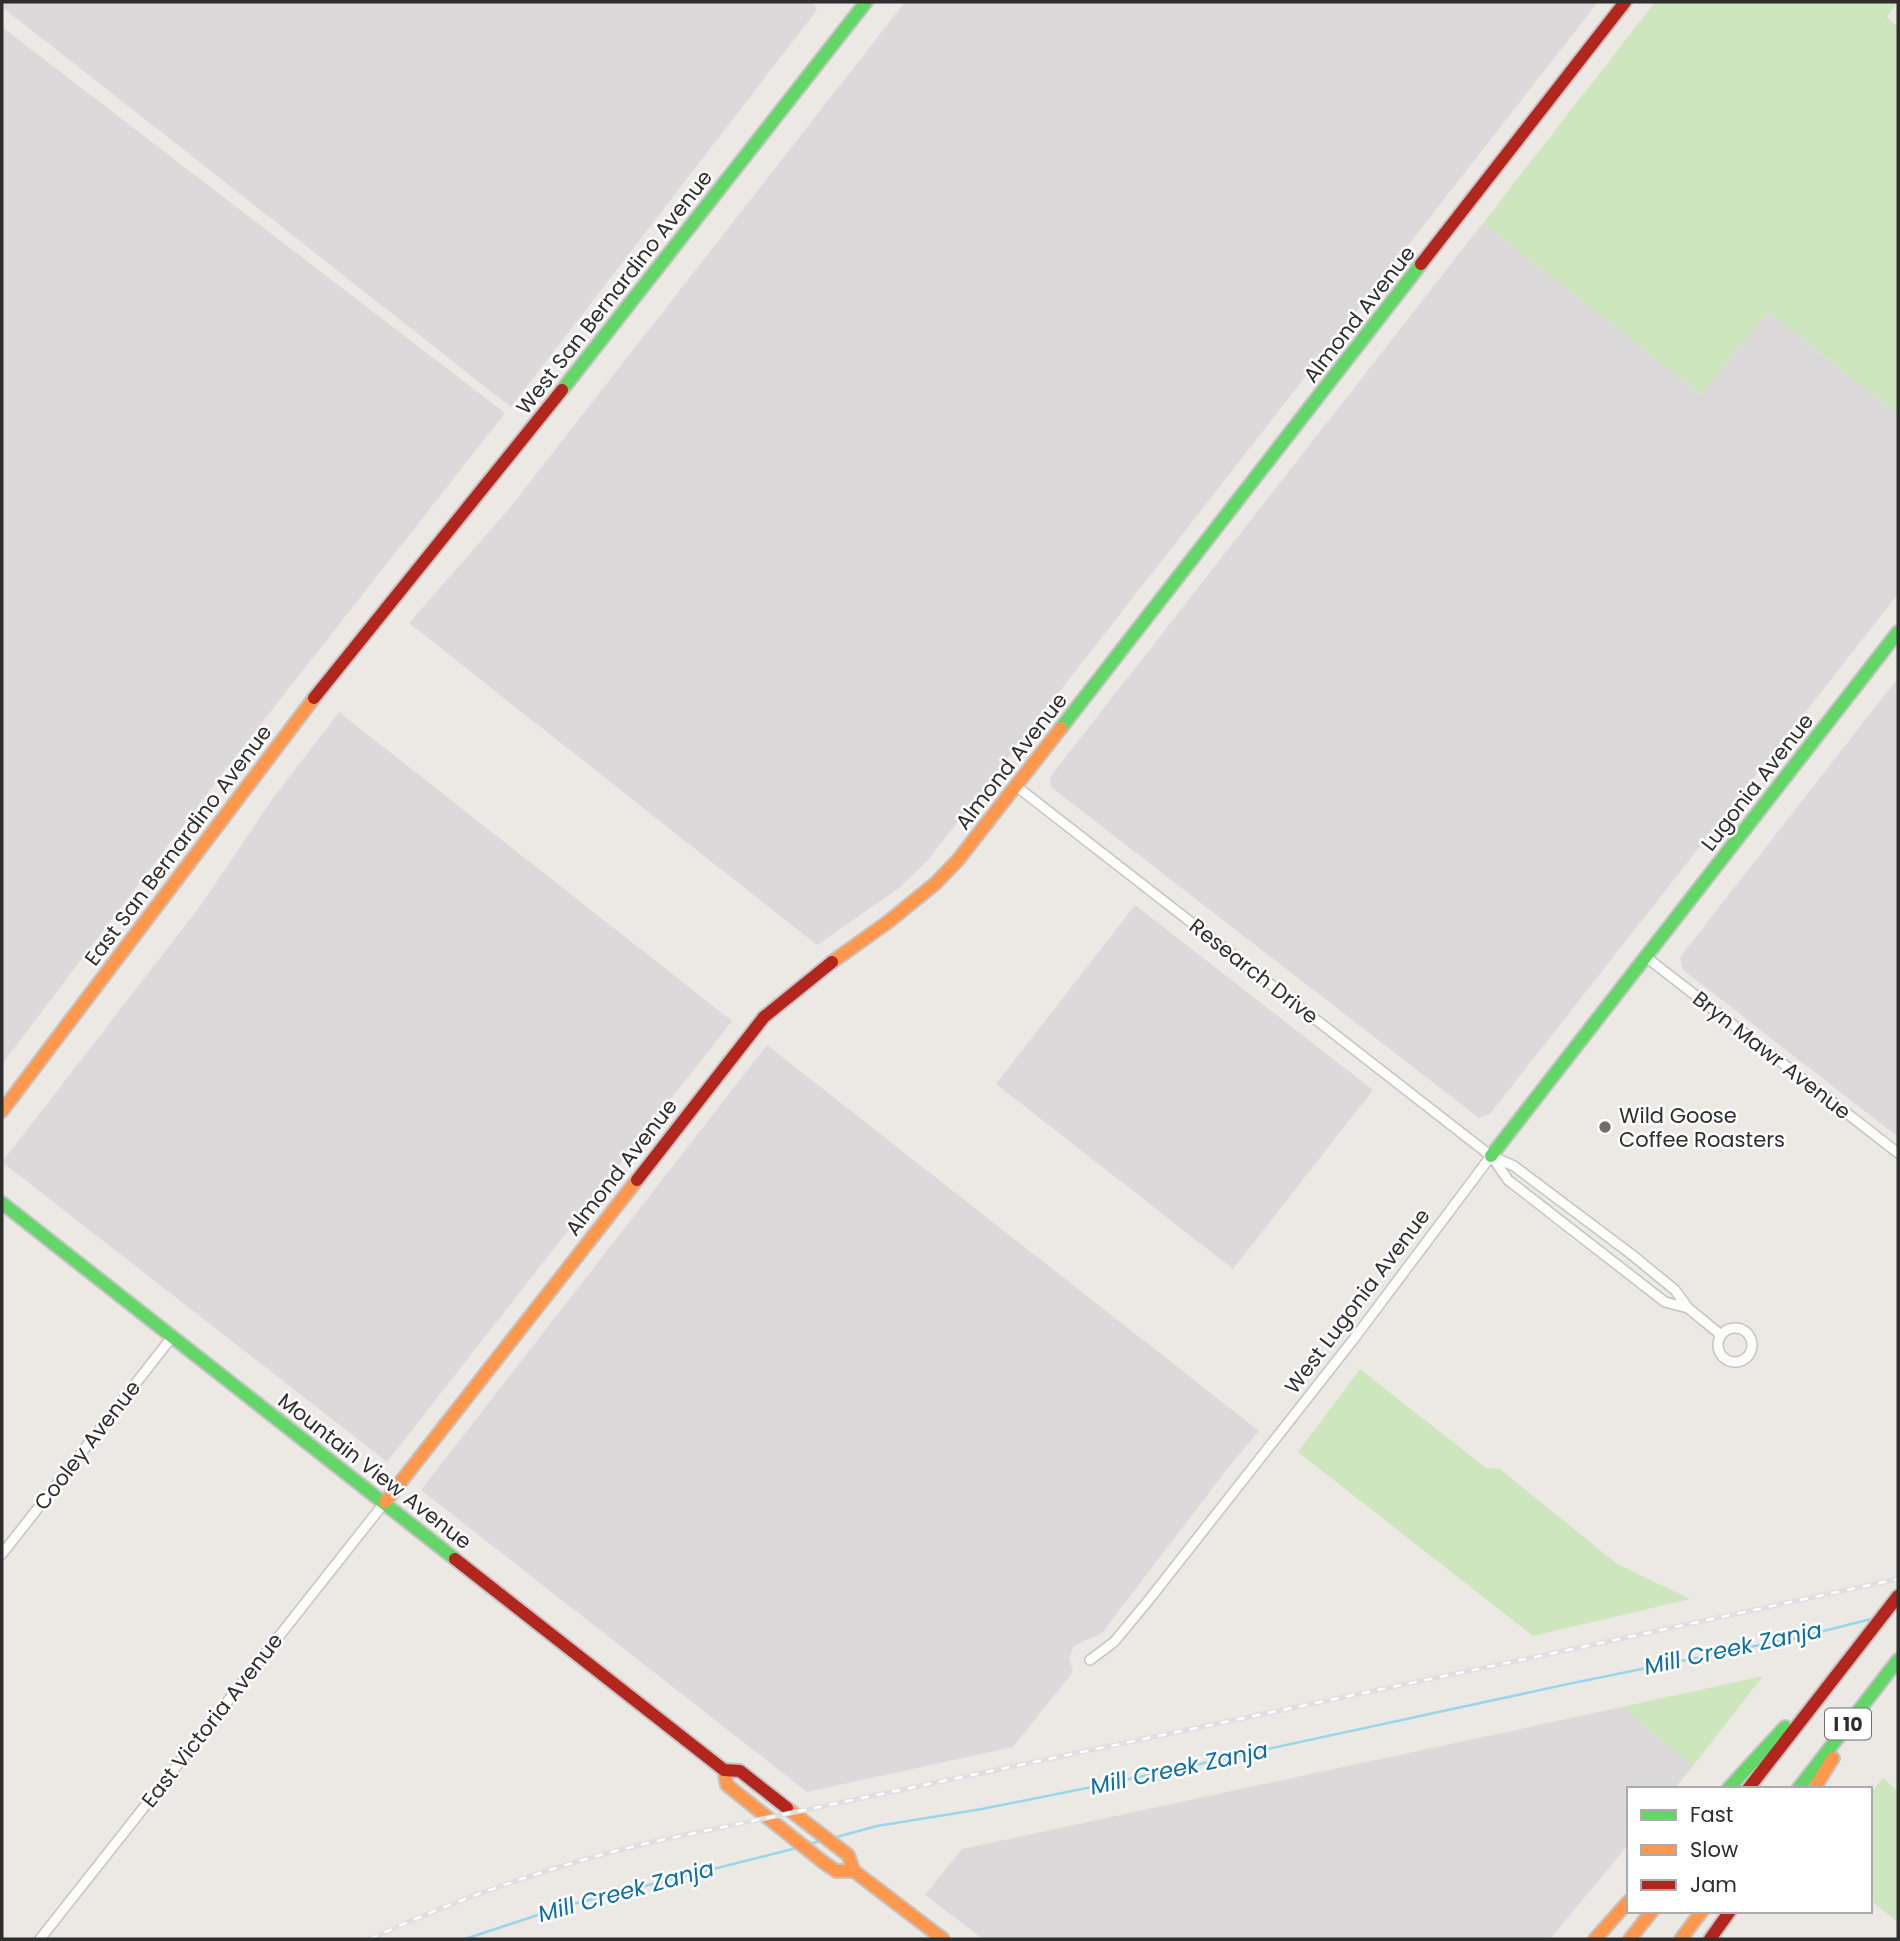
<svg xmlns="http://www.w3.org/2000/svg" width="1900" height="1941" viewBox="0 0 1900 1941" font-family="Poppins,sans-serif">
<rect width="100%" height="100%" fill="#ece8e4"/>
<!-- industrial -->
<path fill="#dcd9db" d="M2,2H813L817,10L511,407L2,7Z
M905,2H1598L928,860L899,888L817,945L409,623L508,510Z
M2,27L505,413L238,753L2,1064Z
M1483,223L1701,394L1768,312L1898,414V594L1490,1114L1479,1118L1051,787L1050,777Z
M1898,678V1137L1682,969L1680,957Z
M339,712L732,1021L387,1462L2,1162L201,905L271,801Z
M1135,905L1373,1090L1233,1269L996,1084Z
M767,1045L1259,1431L1231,1464L1102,1633L1074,1646L1069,1658L1073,1672L1013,1747L807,1792L421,1490Z
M1622,1707L1693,1766L1674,1789H1629V1844L1550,1939H983L925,1895L962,1849Z"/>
<!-- green -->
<path fill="#cee6be" d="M1655,2H1898L1887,17L1898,27V414L1768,312L1701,394L1483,223Z
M1360,1369L1486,1468L1500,1469L1617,1564L1690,1599L1533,1636L1298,1452Z
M1763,1676L1693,1766L1622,1707Z
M1883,1778L1898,1791V1922L1870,1900V1794Z"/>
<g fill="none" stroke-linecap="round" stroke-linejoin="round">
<!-- stream -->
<path stroke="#99d6ec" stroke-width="2.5" d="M833,1838L877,1826L982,1809L1102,1785L1568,1684L1800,1637L1871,1619
M810,1844L824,1840
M465,1939L565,1906L797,1848"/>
<!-- street casing -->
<g stroke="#c5c4c5" stroke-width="12">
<path id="street" d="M1016,786L1491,1156L1514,1166L1631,1254L1675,1290L1688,1308L1721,1335
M1646,957L1898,1153
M1492,1157L1508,1180L1665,1302L1688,1308
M1718 1345a17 17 0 1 1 34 0a17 17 0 1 1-34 0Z
M2,1554L172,1337
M1090,1660L1114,1642L1148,1601L1353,1340L1491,1156
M40,1939L385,1502"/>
</g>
<!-- fast casing -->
<g stroke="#c5c4c5" stroke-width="16">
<path id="fast" d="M562,390L866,2
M1061,728L1421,264
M1491,1156L1898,632
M2,1203L455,1559
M1728,1789L1785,1727
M1798,1789L1898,1660"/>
</g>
<!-- slow casing -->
<g stroke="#c5c4c5" stroke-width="16">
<path id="slow" d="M832,962L888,922L936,883L958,860L1061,728
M2,1111L314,698
M385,1502L637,1180
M724,1770L727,1785L823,1862L836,1871H854
M1814,1789L1833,1758
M787,1808L848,1855L854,1871L943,1939
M1595,1939L1629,1901
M1630,1939L1652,1911
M1681,1939L1702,1911"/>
</g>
<!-- jam casing -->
<g stroke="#c5c4c5" stroke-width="16">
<path id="jam" d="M1421,264L1625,2
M314,698L562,390
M637,1180L764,1017L832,962
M455,1559L724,1770L740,1771L787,1808
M1748,1789L1898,1596
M1710,1939L1730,1911"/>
</g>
<!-- street -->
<use href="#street" stroke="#fcfcfb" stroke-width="9"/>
<!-- fast -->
<use href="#fast" stroke="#63d668" stroke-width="12"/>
<!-- slow -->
<use href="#slow" stroke="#ff974d" stroke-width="12"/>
<!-- jam -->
<use href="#jam" stroke="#b3261e" stroke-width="12"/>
<!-- rail casing -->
<g stroke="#dfdfe1" stroke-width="5">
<path id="rail" d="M370,1939C461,1897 554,1865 652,1842L1540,1656L1898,1579"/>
</g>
<!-- rail -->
<use href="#rail" stroke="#fff" stroke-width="2.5" stroke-dasharray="8" stroke-linecap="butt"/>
</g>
<!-- markers -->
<circle fill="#706f6e" stroke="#fff" stroke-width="2.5" cx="1605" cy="1127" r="7"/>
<g text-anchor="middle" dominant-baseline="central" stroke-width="5" stroke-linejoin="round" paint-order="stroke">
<!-- shield labels -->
<rect fill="#fff" stroke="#6d6d6d" stroke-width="2" x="1825" y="1708.5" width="46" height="31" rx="5"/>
<g font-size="19" font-weight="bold" fill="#2e2e2e">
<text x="1848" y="1724">I 10</text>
</g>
<!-- street labels -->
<g font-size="21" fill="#2e2e2e" stroke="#fff">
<text transform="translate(614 292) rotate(-52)">West San Bernardino Avenue</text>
<text transform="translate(1359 314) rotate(-52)">Almond Avenue</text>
<text transform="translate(1011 761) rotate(-52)">Almond Avenue</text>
<text transform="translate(1757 782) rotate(-52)">Lugonia Avenue</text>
<text transform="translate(178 845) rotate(-53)">East San Bernardino Avenue</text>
<text transform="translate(1254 971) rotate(38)">Research Drive</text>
<text transform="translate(1772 1055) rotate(38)">Bryn Mawr Avenue</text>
<text transform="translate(621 1167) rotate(-52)">Almond Avenue</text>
<text transform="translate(1357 1301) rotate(-53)">West Lugonia Avenue</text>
<text transform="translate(87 1445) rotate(-52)">Cooley Avenue</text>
<text transform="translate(375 1471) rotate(38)">Mountain View Avenue</text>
<text transform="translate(212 1720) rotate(-52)">East Victoria Avenue</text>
</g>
<!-- poi labels -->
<g font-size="21" fill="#2e2e2e" stroke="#fff" text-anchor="start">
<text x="1619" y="1115">Wild Goose<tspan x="1619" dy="24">Coffee Roasters</tspan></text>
</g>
<!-- water labels -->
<g font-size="23" font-style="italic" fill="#0d6fa3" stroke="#fff">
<text transform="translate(1733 1648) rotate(-12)">Mill Creek Zanja</text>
<text transform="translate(1179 1768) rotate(-12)">Mill Creek Zanja</text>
<text transform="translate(626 1891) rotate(-15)">Mill Creek Zanja</text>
</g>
</g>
<!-- border -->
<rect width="1900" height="1941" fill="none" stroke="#2e2e2e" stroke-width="7"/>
<!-- legend -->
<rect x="1627" y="1787" width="245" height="126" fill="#ffffff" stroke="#ababab" stroke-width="2"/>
<rect x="1641" y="1810" width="35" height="10" fill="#63d668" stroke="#ababab" stroke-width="2"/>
<text x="1690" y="1822" font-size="21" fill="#2e2e2e">Fast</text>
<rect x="1641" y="1845" width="35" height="10" fill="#ff974d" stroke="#ababab" stroke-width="2"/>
<text x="1690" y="1857" font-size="21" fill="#2e2e2e">Slow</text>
<rect x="1641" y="1880" width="35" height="10" fill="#b3261e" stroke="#ababab" stroke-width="2"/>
<text x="1690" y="1892" font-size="21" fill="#2e2e2e">Jam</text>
</svg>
